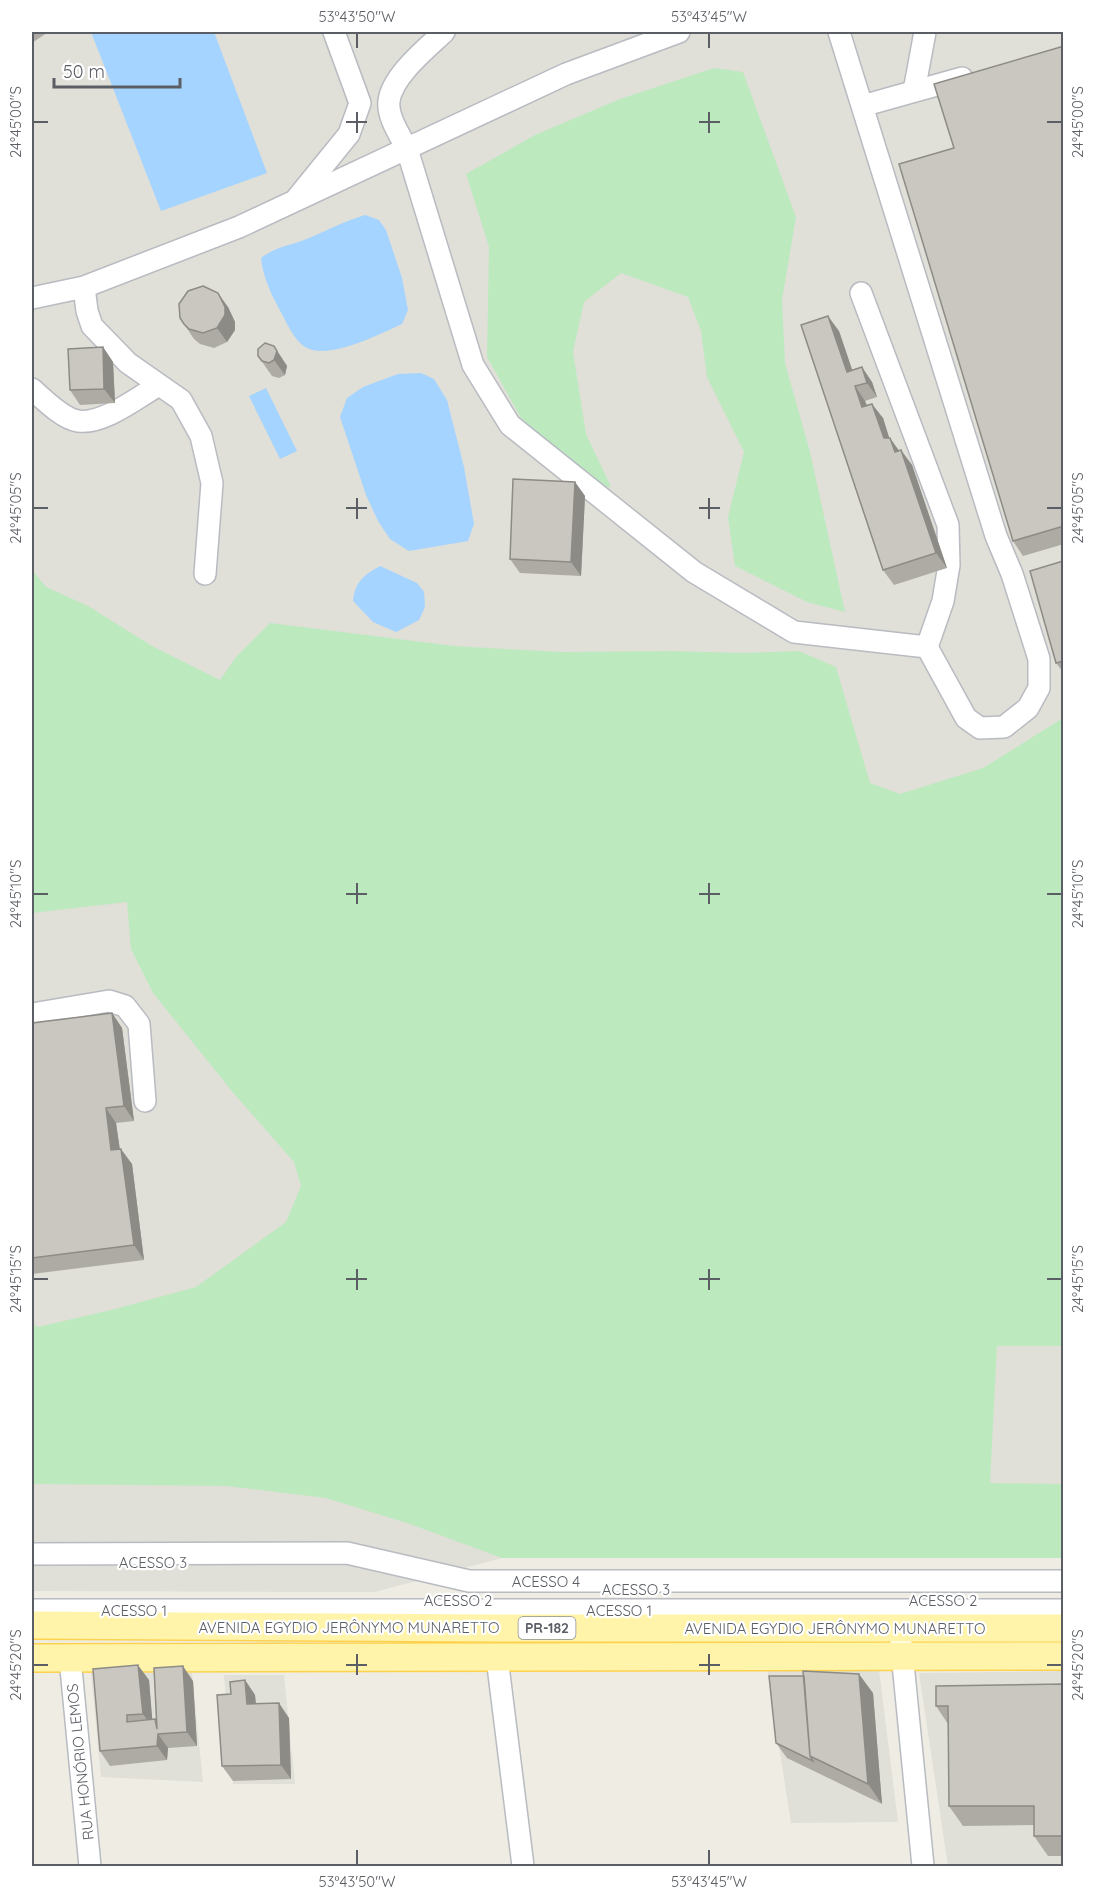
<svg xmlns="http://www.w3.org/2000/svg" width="1095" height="1898" viewBox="0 0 1095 1898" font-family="Quicksand,sans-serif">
<rect width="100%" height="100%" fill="#efede3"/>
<!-- industrial -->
<path fill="#e0dfd8" d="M32,32H1063V1558H502L375,1592L32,1591Z
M767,1669L879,1670L898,1822L791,1823Z
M1063,1671V1866H948L919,1673Z
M91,1673H192L203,1782L101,1777Z
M224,1675H284L295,1784H233Z"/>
<!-- green -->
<path fill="#bde9bf" d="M714,68L743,72L796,217L782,300L785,363L810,452L845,612L807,602L735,566L728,517L744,452L707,377L701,331L688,297L621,273L584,302L573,352L586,434L611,487L594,488L521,418L487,357L489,247L466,174L535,135L620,99Z
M32,570L46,587L88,606L152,646L220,680L236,657L270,623L454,646L561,652L670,651L745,653L799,651L836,667L870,783L900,794L983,768L1063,718V1346H997L990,1483L1063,1484V1558H502L410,1524L326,1498L226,1486L32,1484V1323L38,1327L115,1309L196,1287L286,1222L301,1186L294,1162L235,1095L153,993L131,949L127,902L32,913Z"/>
<!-- water -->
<path fill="#a4d4ff" d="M91,32H214L267,173L161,211Z
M365,215L379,220L386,230L402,278L408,310L402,324C380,334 328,361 305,347C295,341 287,324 282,314C272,296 263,278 261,258C278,245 291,246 309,238C328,230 345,221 365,215Z
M421,373L434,379L447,400L464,467L474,524L468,541L409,551L390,539L378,521L366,495L340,417L347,398L363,387L398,374Z
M266,388L297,451L280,459L249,396Z
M380,566L417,583L424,592L425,607L419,620L396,632L373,622L353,601C355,582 364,575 380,566Z"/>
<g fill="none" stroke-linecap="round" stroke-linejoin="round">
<!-- minor casing -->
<g stroke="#b8bbc1" stroke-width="24">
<path id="minor" d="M444,32C427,48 392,76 389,101C387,117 400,135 407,149L473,365L510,425L694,572L794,632L927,647L943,601L949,565L948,525L861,293
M839,32L996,536L1012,574L1039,659V688L1028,708L1004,727L980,728L966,718L927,647
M914,91L925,32
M862,106L962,78
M297,198L349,134L360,103L334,32
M32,298L84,287
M32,389C43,399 63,419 78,421C103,425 138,397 159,385
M205,574L212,483L201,436L181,400L128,363L92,326L87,311L84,287L239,227L566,74L679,32
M32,1014L109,1001L125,1006L139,1024L145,1101
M32,1554L347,1553L469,1581H1064
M32,1610H1064
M901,1643L923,1866
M70,1658L90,1866
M497,1658L523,1866"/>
</g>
<!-- major casing -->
<g stroke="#fed24e" stroke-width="30">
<path id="major" d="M32,1625L496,1628H1064
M32,1658L1064,1656"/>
</g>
<!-- minor -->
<use href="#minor" stroke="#fff" stroke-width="21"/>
<!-- major -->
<use href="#major" stroke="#fff4a9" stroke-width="27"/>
</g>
<!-- wall -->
<path fill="#aeaba5" d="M32,32H48L32,43Z
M1064,46V544L1023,556L1013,541L954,148Z
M228,307L235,322V330L227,342L214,348L200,344L194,339L184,324Z
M839,331L852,370L872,382L877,397L865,401L867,405L883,418L889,438L899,451L912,465L947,568L894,585L883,570Z
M274,346L287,366L285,375L279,378L272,376L258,356Z
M103,347L113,362L115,403L80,405L70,390Z
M575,482L585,496L581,576L520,573L510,559Z
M1063,561L1064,673L1056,663Z
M112,1013L122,1028L134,1121L116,1123L120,1150L132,1164L144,1260L32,1274V1023Z
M149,1680L152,1720L156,1722L193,1681L197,1746L168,1748L167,1760L110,1766L100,1751Z
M245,1680L255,1695L256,1704L289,1718L291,1779L233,1781L222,1766L231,1694Z
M1064,1684V1856H1048L1034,1836V1825L963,1826L949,1806L948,1724L936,1706Z
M873,1693L882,1804L787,1758L776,1743Z"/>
<!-- shaded-wall -->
<path fill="#8d8b86" d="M218,293L228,307L235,322V330L227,342L217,328Z
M828,316L839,331L858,387L847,372Z
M274,346L287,366L285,375L274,360Z
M103,347L113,362L115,403L104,389Z
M862,367L872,382L877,397L867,383Z
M855,386L865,401L872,422L862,407Z
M872,404L883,418L894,453L884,438Z
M890,438L900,452H895Z
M901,450L912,465L947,568L936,553Z
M575,482L585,496L581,576L571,562Z
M112,1013L122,1028L134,1121L124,1106Z
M106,1108L116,1123L122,1165L111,1150Z
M121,1149L132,1164L144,1260L134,1245Z
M138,1665L149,1680L153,1728L143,1714Z
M183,1666L193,1681L197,1746L187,1732Z
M859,1674L873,1693L882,1804L868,1784Z
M245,1680L255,1695L257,1719L247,1704Z
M279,1703L289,1718L291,1779L281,1765Z
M158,1734L168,1748L167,1760L157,1746Z"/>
<!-- building -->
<path fill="#cac7c0" stroke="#8d8b86" stroke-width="1.5" d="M1064,46V526L1013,541L899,164L954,148L934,84Z
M203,286L218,293L225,307V315L217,328L203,333L189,329L184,324L180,318L179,304L188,291Z
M828,316L847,372L862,367L867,383L855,386L862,407L872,404L884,438H890L895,452L901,450L936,553L883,570L801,325Z
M265,343L274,346L277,351L274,360L269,363L262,361L258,356V349Z
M103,347L104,389L70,390L68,349Z
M513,479L575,482L571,562L510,559Z
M1063,561L1064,661L1056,663L1030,571Z
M112,1013L124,1106L106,1108L111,1150L121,1149L134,1245L32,1258V1023Z
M138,1665L143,1714L127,1715V1722L155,1719L157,1729L154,1668L183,1666L187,1732L158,1734L157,1746L100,1751L93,1669Z
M803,1671L859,1674L868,1784L810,1756Z
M769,1676H804L810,1756L813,1761L776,1743Z
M245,1680L247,1704L279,1703L281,1765L222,1766L217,1695L231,1694L230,1682Z
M1064,1684V1836H1034V1806H949L948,1706H936V1686Z"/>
<!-- ticks -->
<path fill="none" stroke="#5b5f65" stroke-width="2" d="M357,33V48M709,33V48M357,112V133M709,112V133M33,122H48M346,122H367M699,122H720M1047,122H1062M357,498V519M709,498V519M33,508H48M346,508H367M699,508H720M1047,508H1062M357,883V904M709,883V904M33,894H48M346,894H367M699,894H720M1047,894H1062M357,1269V1290M709,1269V1290M33,1279H48M346,1279H367M699,1279H720M1047,1279H1062M357,1654V1675M709,1654V1675M33,1665H48M346,1665H367M699,1665H720M1047,1665H1062M357,1850V1865M709,1850V1865"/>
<g text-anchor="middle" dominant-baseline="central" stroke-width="4.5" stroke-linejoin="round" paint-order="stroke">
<!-- shield labels -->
<rect fill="#fff" stroke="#8c8f93" stroke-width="1.5" x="518.5" y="1617" width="57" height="22" rx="4.5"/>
<g font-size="14" font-weight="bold" fill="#5b5f65">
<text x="547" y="1628">PR-182</text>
</g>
<!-- street labels -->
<g font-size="15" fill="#5b5f65" stroke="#fff">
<text x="153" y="1562">ACESSO 3</text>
<text x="546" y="1581">ACESSO 4</text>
<text x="636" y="1589">ACESSO 3</text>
<text x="458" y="1600">ACESSO 2</text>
<text x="943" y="1600">ACESSO 2</text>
<text x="134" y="1610">ACESSO 1</text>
<text x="619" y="1610">ACESSO 1</text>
<text x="349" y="1627">AVENIDA EGYDIO JERÔNYMO MUNARETTO</text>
<text x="835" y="1628">AVENIDA EGYDIO JERÔNYMO MUNARETTO</text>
<text transform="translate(80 1762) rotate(-96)">RUA HONÓRIO LEMOS</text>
</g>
</g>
<!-- border -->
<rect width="1095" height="1898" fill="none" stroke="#ffffff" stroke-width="66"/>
<!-- scale -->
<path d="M54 78v9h126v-9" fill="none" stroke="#5b5f65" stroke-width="3"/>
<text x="63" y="78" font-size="18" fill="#5b5f65" stroke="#ffffff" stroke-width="4.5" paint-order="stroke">50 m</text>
<rect x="33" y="33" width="1029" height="1832" fill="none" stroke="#5b5f65" stroke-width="2"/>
<g font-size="15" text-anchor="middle" fill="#5b5f65">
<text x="357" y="22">53°43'50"W</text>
<text x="709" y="22">53°43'45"W</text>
<text transform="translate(16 122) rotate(-90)" y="5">24°45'00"S</text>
<text transform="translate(1078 122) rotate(-90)" y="5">24°45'00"S</text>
<text transform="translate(16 508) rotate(-90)" y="5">24°45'05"S</text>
<text transform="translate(1078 508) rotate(-90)" y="5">24°45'05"S</text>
<text transform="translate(16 894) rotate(-90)" y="5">24°45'10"S</text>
<text transform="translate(1078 894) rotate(-90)" y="5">24°45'10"S</text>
<text transform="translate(16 1279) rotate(-90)" y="5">24°45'15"S</text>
<text transform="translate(1078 1279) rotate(-90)" y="5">24°45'15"S</text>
<text transform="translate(16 1665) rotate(-90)" y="5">24°45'20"S</text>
<text transform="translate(1078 1665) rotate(-90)" y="5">24°45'20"S</text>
<text x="357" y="1887">53°43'50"W</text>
<text x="709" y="1887">53°43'45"W</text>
</g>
</svg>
